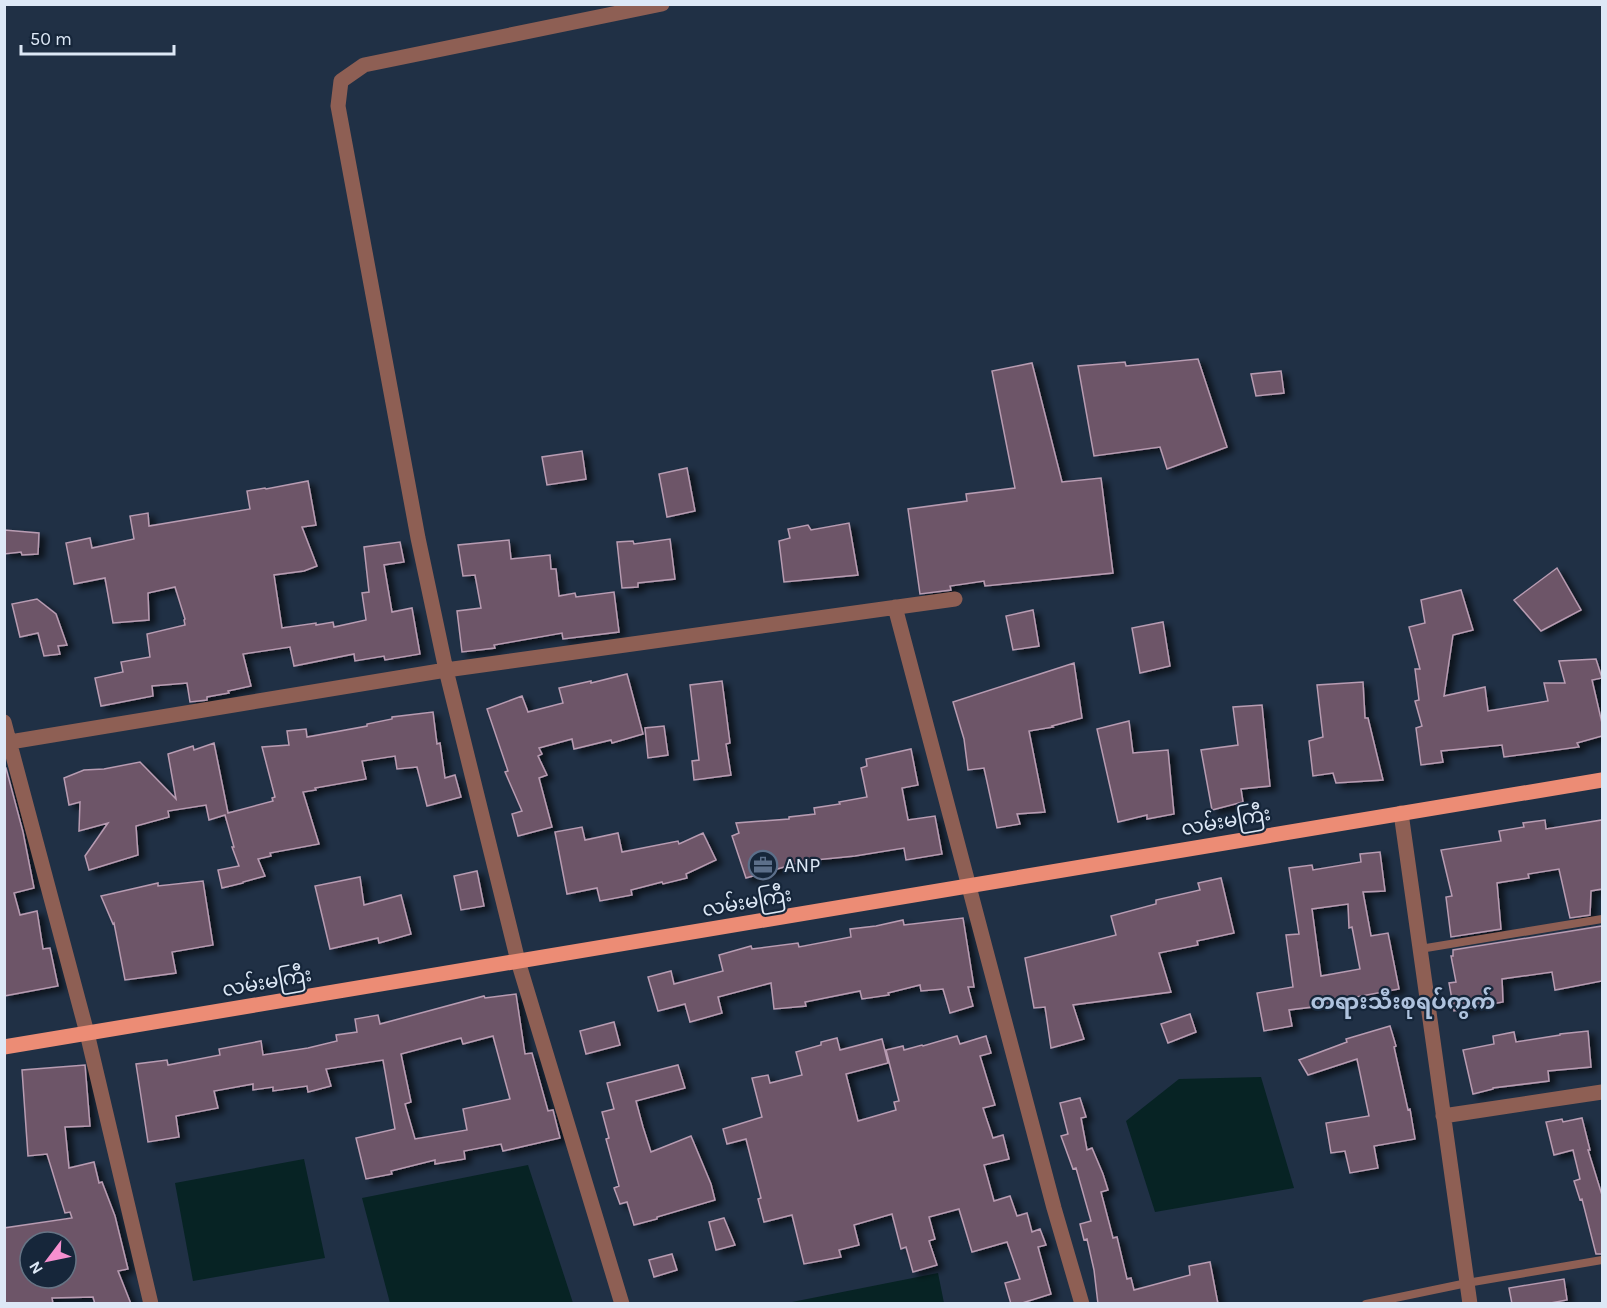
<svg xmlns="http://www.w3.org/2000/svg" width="1607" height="1308" viewBox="0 0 1607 1308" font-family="Karla,'Noto Sans Myanmar',sans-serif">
<defs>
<filter id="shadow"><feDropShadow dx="6" dy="4" stdDeviation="3" flood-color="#0009"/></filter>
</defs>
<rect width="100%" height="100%" fill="#203045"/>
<!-- water -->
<path fill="#072324" d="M1261,1077L1294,1188L1155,1212L1126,1121L1179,1079Z
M304,1159L325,1258L193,1281L175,1183Z
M528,1165L573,1303H390L362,1198Z
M938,1273L944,1303H787Z"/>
<!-- building -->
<path fill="#6d5467" stroke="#b89cb2" stroke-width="1.5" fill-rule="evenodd" filter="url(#shadow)" d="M1198,359L1227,447L1167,469L1160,447L1094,456L1078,366L1125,362L1126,366Z
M1032,363L1062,482L1101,478L1113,573L985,586L984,581L950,586L951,590L920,594L908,509L967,501L966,494L1015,488L992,371Z
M1281,371L1284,393L1256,396L1251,374Z
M582,451L586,479L547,485L542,457Z
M687,468L695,511L667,517L659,474Z
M308,481L316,525L302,527L317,566L304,571L274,575L282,628L316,623V625L333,622L334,627L366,620L362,593L369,592L364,547L400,542L404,562L384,565L392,612L412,608L420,654L385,660L384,656L355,661L354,654L294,666L290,647L243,654L251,686L228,691L229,693L207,697V700L190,702L187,683L152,686L153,696L101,706L95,678L123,672L121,662L150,657L147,634L185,625L184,620L185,619L175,587L148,593L149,620L113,623L105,578L74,584L66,543L90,538L92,548L134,539L130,516L148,513L149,526L250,509L247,491L265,488L266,489Z
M849,523L858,575L784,582L779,541L790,538L788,529L808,525L811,530Z
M4,530L39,533L38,554L22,555L21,552L4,554Z
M670,539L675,579L638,583V587L622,588L617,542L633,541L634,544Z
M509,540L511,559L550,555L551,569H556L559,596L575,593L576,597L614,592L619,632L563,639L562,633L494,645L495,648L462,652L457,611L481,608L475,575L463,576L458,545Z
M1557,568L1581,610L1541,631L1514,600Z
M1461,590L1473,630L1453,635L1444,696L1485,687L1488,711L1548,701L1544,683H1565L1559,661L1596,659L1602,678L1592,680L1602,723V736L1577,743L1579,747L1504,757L1502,745L1441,751L1443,762L1421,765L1416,728L1422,726L1415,701L1419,700L1415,669H1420L1409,627L1425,623L1421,600Z
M37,599L56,614L67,645L58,646L60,654L44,656L38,633L20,637L12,604Z
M1033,610L1039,646L1013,650L1006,616Z
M1163,622L1170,666L1140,673L1132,628Z
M1074,663L1082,718L1052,726L1053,727L1029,731L1045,812L1017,814L1020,824L997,828L984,768L968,770L964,739L953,702Z
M627,674L643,734L612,743L611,740L574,749L572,739L539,748L542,754L538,756L547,775L539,778L552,827L518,836L512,814L522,811L505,772L508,771L487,709L522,696L528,712L563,703L559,688L591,681V683Z
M722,681L730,743L726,744L731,775L694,780L692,761L699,760L690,685Z
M1363,682L1365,718H1368L1383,780L1336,783L1333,773L1313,776L1309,741L1323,737L1317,685Z
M1262,705L1270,786L1241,789L1243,802L1212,810L1201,750L1238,745L1233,707Z
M433,712L437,744L440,743L445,778L455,775L461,797L427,806L417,767L397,769L395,756L362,761L366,779L315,788L316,790L303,792L319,844L270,853L271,856L258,859L265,876L243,882V883L222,888L218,870L239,866L232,847H234L225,815L209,820L206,805L168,811L169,817L136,826L138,855L89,870L85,856L108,823L79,831L80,802L69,805L64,778L84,770L104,769L140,762L176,799L168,754L193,746L194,750L214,743L228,813L273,801L272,798L275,797L262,747L289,745L287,731L306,729L307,737L367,726V724L392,719V717Z
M1129,721L1133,753L1168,750L1174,814L1147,819V815L1118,822L1097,729Z
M664,726L668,755L648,758L645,728Z
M911,749L918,785L902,788L908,820L935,816L942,854L906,860L904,848L855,856L805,861L746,878L732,836L739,833L736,823L789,819V817L815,814L814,808L840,804L839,802L867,797L861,768L867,766L866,759Z
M4,768H6L23,832L34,888L14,893L20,915L37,911L43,949L50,948L58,986L4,996Z
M1545,820L1546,829L1602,820V889L1591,891L1590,915L1570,918L1559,869L1528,874L1529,878L1497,883L1501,929L1451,937L1446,897L1452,896L1441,850L1501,841L1499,831L1524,827L1523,823Z
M582,827L585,840L618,833L622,852L678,841L679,844L703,833L716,860L686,874L687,878L663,884L662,882L631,890L632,895L600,901L597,888L567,894L555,832Z
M1380,852L1385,891L1363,892L1371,936L1388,933L1399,989L1329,1002V1005L1289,1010L1292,1026L1264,1031L1257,993L1293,987L1286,935L1299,934L1289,868L1312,865L1313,870L1361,862L1360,854ZM1348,904L1349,928L1352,927L1360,969L1321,976L1312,909Z
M477,871L484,906L461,910L454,876Z
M360,877L364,905L401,895L411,934L379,943L378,938L330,949L315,886Z
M1221,878L1234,933L1197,941L1198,945L1159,953L1171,992L1073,1005L1084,1039L1051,1048L1045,1007L1034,1008L1025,958L1116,935L1111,916L1156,904V900L1200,890L1198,883Z
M203,881L213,945L172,952L176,973L125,980L114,923L113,924L101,896L158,883V886Z
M963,918L974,987H968L973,1006L950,1013L943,989L921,991L920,985L888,993L889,995L862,999L860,991L805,1002L806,1006L774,1009L771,983L718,997L722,1013L690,1022L685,1004L658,1011L648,977L671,971L674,984L723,971L719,955L751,946L752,949L798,943L799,947L851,937L850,929L876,926L903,920L904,925Z
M1602,926V981L1555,990L1552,972L1502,979L1503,1002L1454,1011L1449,983L1456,982L1451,956H1453V950Z
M516,994L525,1054L532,1053L548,1111L553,1110L560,1138L503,1151L501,1144L464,1151L465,1159L435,1164V1160L391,1171L392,1174L366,1179L356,1138L395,1129L383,1060L326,1069L331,1086L308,1092L307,1086L273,1091V1087L253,1090V1084L214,1091L218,1108L176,1116L179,1137L148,1142L136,1064L167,1060L168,1065L220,1055L219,1049L261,1041L263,1055L308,1048L337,1041L336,1035L357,1032L355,1019L378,1015L380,1024L484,996L485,998ZM493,1036L510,1099L463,1109L467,1130L415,1139L405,1104L411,1102L401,1054L461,1038L463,1044Z
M1190,1014L1196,1032L1168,1043L1161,1024Z
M614,1022L620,1045L586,1054L580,1031Z
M1390,1026L1396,1046L1394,1047L1408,1110L1410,1109L1415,1139L1374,1146L1378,1168L1350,1173L1345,1151L1331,1153L1326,1123L1369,1116L1357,1059L1308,1075L1299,1060L1347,1042L1346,1039Z
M1588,1031L1591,1067L1548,1071L1549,1081L1493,1088V1089L1473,1094L1463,1050L1494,1044L1493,1036L1514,1032L1516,1042L1560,1035V1034Z
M957,1036L960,1044L986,1036L991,1053L980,1056L995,1105L983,1108L993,1138L1003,1135L1009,1159L984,1165L994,1201L1010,1196L1017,1216L1027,1213L1032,1232L1040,1229L1046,1245L1038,1247L1051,1294L1019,1304H1011L1005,1283L1020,1279L1007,1242L972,1252L959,1209L929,1217L935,1239L929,1241L937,1265L913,1272L906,1247L901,1249L892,1214L854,1225L859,1245L839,1250L841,1257L804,1264L792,1215L764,1222L758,1199L761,1198L746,1139L727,1144L723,1129L762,1117L752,1078L768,1075L770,1083L802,1075L796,1052L821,1045V1042L837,1038L840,1050L882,1039L888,1063L846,1074L858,1121L896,1110L894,1102L899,1101L886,1050L903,1046L904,1050L922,1045L923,1046Z
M85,1065L90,1126L65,1127L69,1168L94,1162L99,1183L102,1182L115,1216L128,1269L118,1271L131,1304H95L93,1297L52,1298L53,1304H4V1228L72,1218L70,1212L65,1213L47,1154L28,1156L22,1070ZM30,1242H66V1278H30Z
M678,1065L685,1088L636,1101L643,1127L651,1152L691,1136L711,1184L715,1200L657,1217V1219L634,1225L627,1202L620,1204L614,1188L619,1186L606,1139L609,1138L602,1112L614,1109L607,1083Z
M1080,1098L1086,1117L1081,1118L1087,1150L1092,1148L1103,1174L1108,1190L1101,1192L1113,1238L1117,1237L1127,1279L1131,1278L1134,1290L1190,1275L1189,1266L1210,1262L1218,1304H1098L1094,1270L1087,1239L1084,1240L1080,1224L1091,1221L1076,1168L1073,1169L1061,1136L1068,1134L1060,1103Z
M1582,1118L1590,1150H1588L1602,1195V1254H1596L1582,1199L1580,1200L1574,1181L1580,1179L1573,1150L1554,1155L1546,1122L1562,1119L1563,1122Z
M724,1218L735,1245L716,1250L709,1222Z
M672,1254L677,1270L654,1277L649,1260Z
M1564,1279L1567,1300L1545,1304H1512L1509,1288Z"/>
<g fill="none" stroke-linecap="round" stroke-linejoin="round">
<!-- service -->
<path stroke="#8e5f54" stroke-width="8" d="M1420,949L1602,919
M1366,1304L1467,1283L1602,1260"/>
<!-- minor -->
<path stroke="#8e5f54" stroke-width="15" d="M895,607L1054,1208L1082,1304
M4,722L87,1033L151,1304
M4,743L446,670L955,599
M1401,813L1470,1304
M1443,1116L1602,1092
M622,1304L518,961L446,670L418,538L338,106L341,81L364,65L662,4"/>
<!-- primary -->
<path stroke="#ec8c75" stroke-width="15" d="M4,1047L1602,780"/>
</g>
<!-- icons -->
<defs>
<g id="office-ring" transform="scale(1.5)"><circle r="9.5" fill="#16263a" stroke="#5c6f8a" stroke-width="1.5"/><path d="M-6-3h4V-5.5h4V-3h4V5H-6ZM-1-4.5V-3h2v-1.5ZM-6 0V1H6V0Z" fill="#5c6f8a"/></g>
</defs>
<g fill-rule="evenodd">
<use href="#office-ring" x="763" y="865"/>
</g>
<g text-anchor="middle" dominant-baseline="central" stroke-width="4.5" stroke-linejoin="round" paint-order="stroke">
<!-- street labels -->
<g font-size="20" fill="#dde8f6" stroke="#16263a">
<text transform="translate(1226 821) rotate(-10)">လမ်းမကြီး</text>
<text transform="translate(747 902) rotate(-10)">လမ်းမကြီး</text>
<text transform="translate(267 982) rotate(-10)">လမ်းမကြီး</text>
</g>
<!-- poi labels -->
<g font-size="20" fill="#dde8f6" stroke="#16263a" text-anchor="start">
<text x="784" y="865">ANP</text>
</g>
<!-- quarter labels -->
<g font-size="22" font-weight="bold" fill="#afc3de" stroke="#16263a">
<text x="1403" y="1002">တရားသီးစုရပ်ကွက်</text>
</g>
</g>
<!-- border -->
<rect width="1607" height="1308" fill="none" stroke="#dde8f6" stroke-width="12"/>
<!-- north arrow -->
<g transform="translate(48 1260) rotate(238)"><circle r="28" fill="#16263a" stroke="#667485" stroke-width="1.5"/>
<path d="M0-4.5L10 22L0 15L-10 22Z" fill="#f690cf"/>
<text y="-9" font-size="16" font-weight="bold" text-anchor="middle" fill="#dde8f6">N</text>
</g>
<!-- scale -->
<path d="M21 45v9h153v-9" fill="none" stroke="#dde8f6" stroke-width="3"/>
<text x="30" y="45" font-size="18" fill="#dde8f6" stroke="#16263a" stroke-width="4.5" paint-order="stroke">50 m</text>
</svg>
